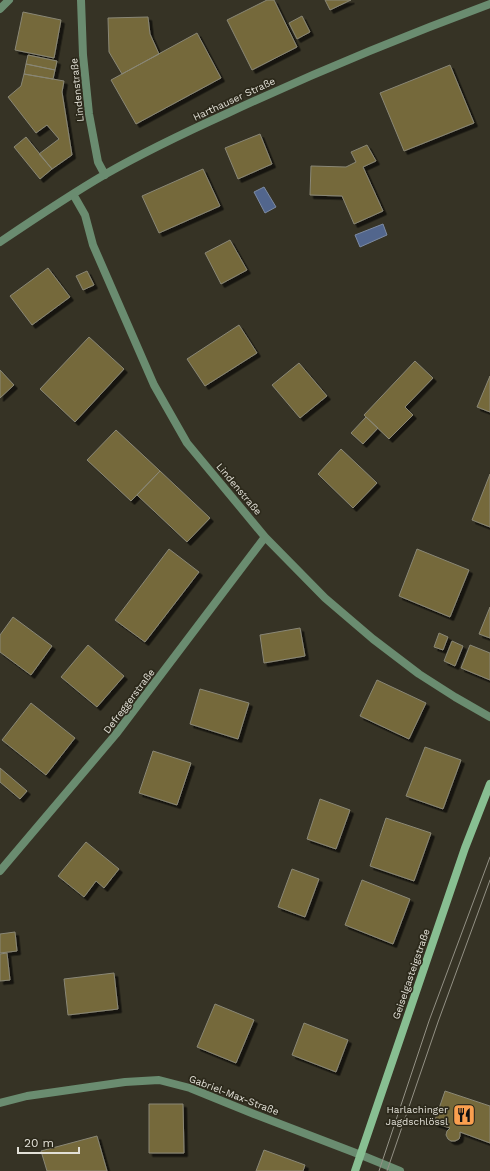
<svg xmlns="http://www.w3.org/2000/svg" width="490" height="1171" viewBox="0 0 490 1171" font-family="'Work Sans',sans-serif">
<defs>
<filter id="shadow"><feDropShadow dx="3.5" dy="3.5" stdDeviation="0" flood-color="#0009"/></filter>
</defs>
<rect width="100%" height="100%" fill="#363325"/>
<!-- water -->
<path fill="#52668d" stroke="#7d8ba3" d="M264,187L276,207L265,213L254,192Z
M383,224L387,235L360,247L355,235Z"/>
<!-- building -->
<path fill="#74693a" stroke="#8a8776" filter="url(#shadow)" d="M267,0H274L297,47L252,70L227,20Z
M325,0H351L330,10Z
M23,12L61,20L54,58L15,50Z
M302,16L310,32L297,39L289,23Z
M148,17L150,34L159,54L122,74L109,52L108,18Z
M197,33L221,78L136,124L111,80Z
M28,55L57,61L55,70L26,64Z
M26,64L55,70L53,79L24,74Z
M450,65L474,123L404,151L380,93Z
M24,74L64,81L62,92L72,155L52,169L39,154L59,139L47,125L36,133L8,97L21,86Z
M260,134L272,164L238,179L225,148Z
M26,137L52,169L40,179L14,147Z
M367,145L376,161L363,167L383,211L354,224L342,196L310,195L311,166L346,167L356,162L351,152Z
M203,169L220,206L159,233L142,196Z
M230,240L247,270L221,284L205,253Z
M48,268L70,297L32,325L10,296Z
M87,271L94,285L83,290L76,276Z
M239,325L257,353L205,386L187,359Z
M89,337L124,369L75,422L40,389Z
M415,361L433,378L405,407L413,415L389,439L364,415Z
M299,363L327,396L300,418L272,385Z
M0,370L14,385L0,398Z
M490,376V412L477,407Z
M366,417L378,428L363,444L351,433Z
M116,430L160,471L131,501L87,460Z
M341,449L377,483L353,508L318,474Z
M160,471L210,518L187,542L137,495Z
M490,474V527L472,520Z
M169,549L199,572L145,642L115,620Z
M417,549L469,570L450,617L399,596Z
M490,607V638L479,634Z
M13,617L52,646L31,675L0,652V635Z
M300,628L305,656L264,663L260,635Z
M439,633L448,637L443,650L434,647Z
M452,641L463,646L455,666L444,661Z
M88,645L124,676L97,707L61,677Z
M470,645L490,653V680L461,668Z
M377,680L426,703L409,739L360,716Z
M200,689L249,703L238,739L190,724Z
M31,703L75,738L46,775L2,740Z
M425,747L461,760L443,809L406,796Z
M153,751L191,763L177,805L139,793Z
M0,768L27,791L20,799L0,782Z
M320,799L350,810L336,849L307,839Z
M386,818L431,833L414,881L370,866Z
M86,842L119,869L104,888L96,881L84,897L58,876Z
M292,869L319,879L305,917L278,907Z
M362,880L410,899L393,944L345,925Z
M15,932L17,951L0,953V934Z
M7,953L10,980L0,981V954Z
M114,973L118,1009L68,1015L64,979Z
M215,1004L254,1020L236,1063L197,1047Z
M304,1023L348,1040L336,1072L292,1055Z
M445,1091L490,1106V1143L460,1132V1136L459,1139L455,1141H451L448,1139L446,1135L447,1131L450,1128L434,1123Z
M149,1104H183L184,1153H149Z
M97,1136L107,1171H47L41,1151Z
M264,1150L305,1165L303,1171H256Z"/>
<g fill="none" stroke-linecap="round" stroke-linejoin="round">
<!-- minor -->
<path stroke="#6a8c70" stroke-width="8" d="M81,0L83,55L89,114L98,162L105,175
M0,9L9,0
M73,194L85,215L93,245L154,385L187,443L265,537L325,598L373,639L419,674L455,697L490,717
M0,242C34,219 68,196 104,175C144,152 186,132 228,113C314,73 401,37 490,4
M0,871L116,734L265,537
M0,1103L27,1096L125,1082L159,1080L190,1088L254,1114L361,1155"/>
<!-- tertiary -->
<path stroke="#6a8c70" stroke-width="8" d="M361,1155L400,1171"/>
<!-- secondary -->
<path stroke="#88bf92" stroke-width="8" d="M355,1171L465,848L490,784"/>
<!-- tram -->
<path stroke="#939185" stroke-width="1" d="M379,1171L429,1021L490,857
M387,1171L438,1022L490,880"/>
</g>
<!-- icons -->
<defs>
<g id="restaurant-square" transform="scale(1.15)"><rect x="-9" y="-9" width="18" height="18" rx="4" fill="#fa9f4f" stroke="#2c291b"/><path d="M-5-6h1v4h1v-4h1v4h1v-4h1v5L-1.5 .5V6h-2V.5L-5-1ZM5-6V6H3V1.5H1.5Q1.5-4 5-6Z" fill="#111"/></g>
</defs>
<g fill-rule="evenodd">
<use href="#restaurant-square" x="464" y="1115"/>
</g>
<g text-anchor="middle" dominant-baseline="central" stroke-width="3.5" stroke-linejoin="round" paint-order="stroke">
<!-- street labels -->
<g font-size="10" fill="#e2e0d7" stroke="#2c291b">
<text transform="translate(77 90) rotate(-96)">Lindenstraße</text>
<text transform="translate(234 99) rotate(-25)">Harthauser Straße</text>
<text transform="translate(239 489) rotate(50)">Lindenstraße</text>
<text transform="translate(129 701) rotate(-53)">Defreggerstraße</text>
<text transform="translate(411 974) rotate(-71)">Geiselgasteigstraße</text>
<text transform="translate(234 1095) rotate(21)">Gabriel-Max-Straße</text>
</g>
<!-- poi labels -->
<g font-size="10" fill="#e2e0d7" stroke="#2c291b" text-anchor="end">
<text x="448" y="1109">Harlachinger<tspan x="448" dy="12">Jagdschlössl</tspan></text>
</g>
</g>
<!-- scale -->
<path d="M18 1147v6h61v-6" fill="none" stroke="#e2e0d7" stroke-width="2"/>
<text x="24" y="1147" font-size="12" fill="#e2e0d7" stroke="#2c291b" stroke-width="3" paint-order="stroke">20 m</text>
</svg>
